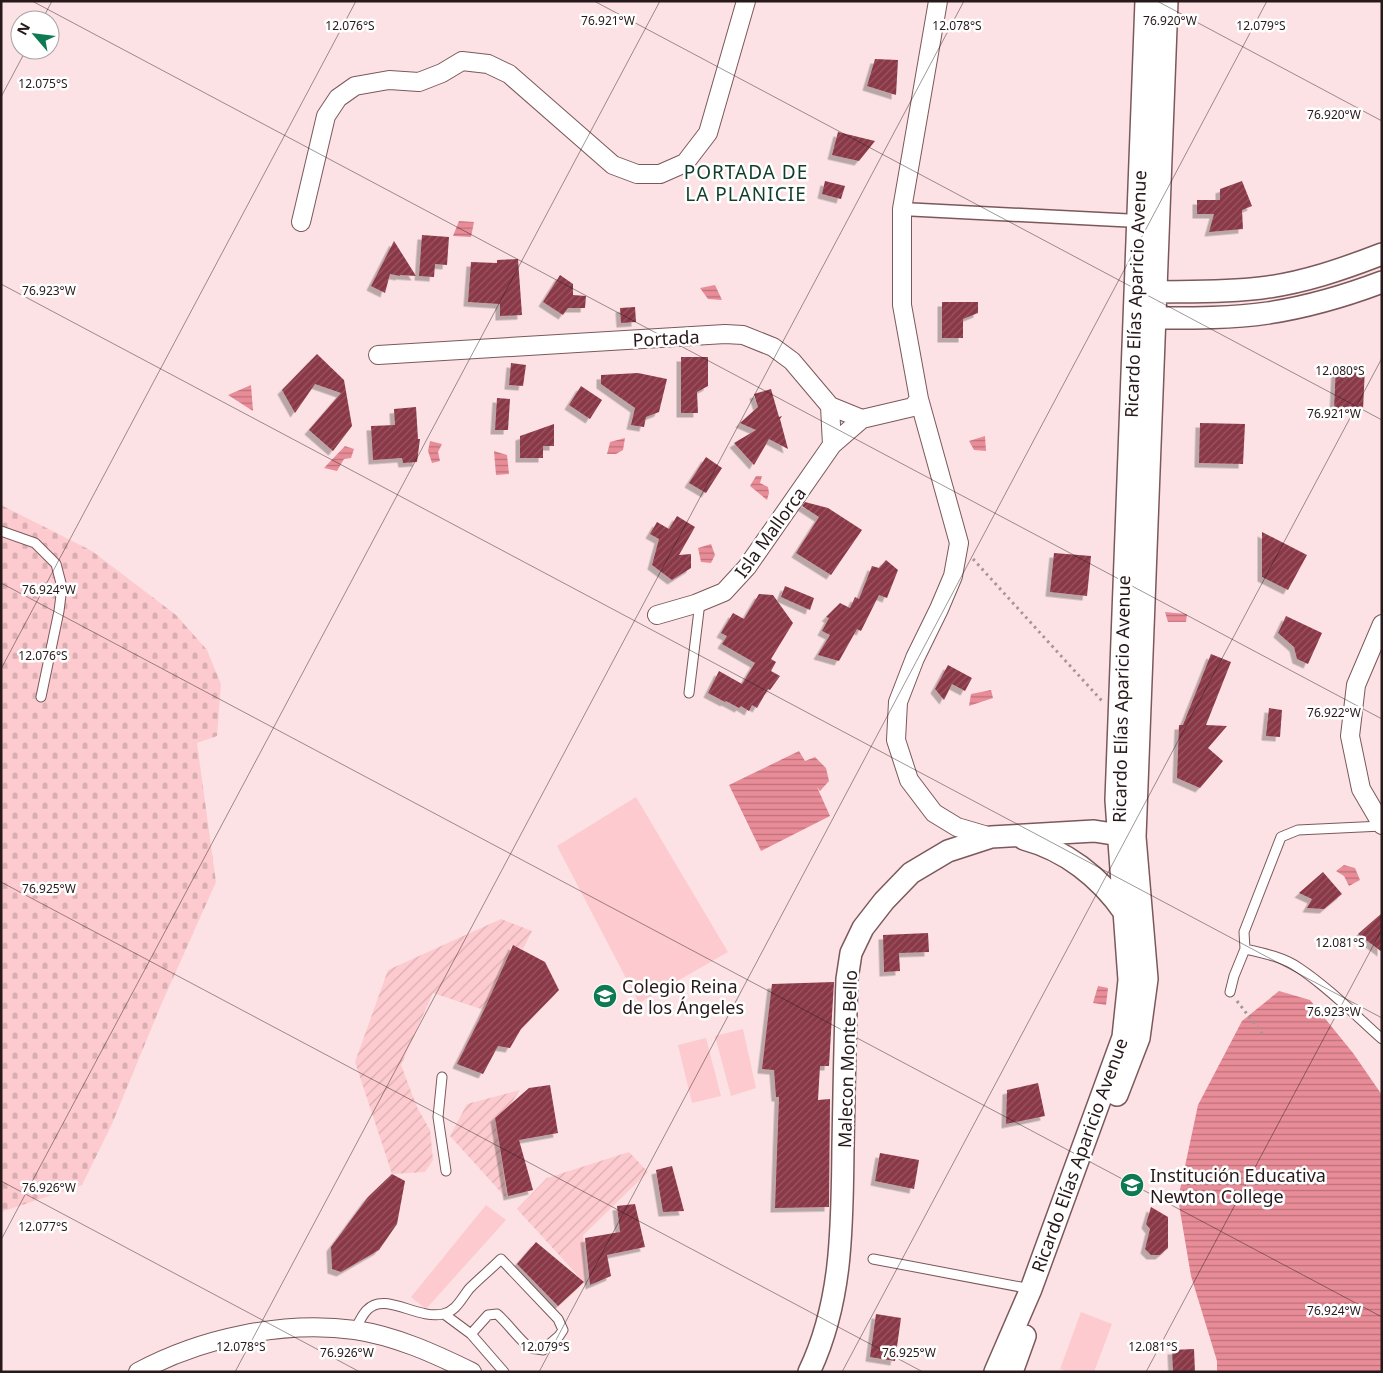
<svg xmlns="http://www.w3.org/2000/svg" width="1383" height="1373" viewBox="0 0 1383 1373" font-family="'Noto Sans',sans-serif">
<defs>
<pattern id="cemetery-stones" width="16" height="16" patternUnits="userSpaceOnUse" patternTransform="scale(1.25)"><rect width="16" height="16" fill="#fdcbcf"/><path d="M2 7V4a2 2 0 0 1 4 0v3zM10 15v-3a2 2 0 0 1 4 0v3z" fill="#d9aeb1"/></pattern>
<pattern id="garden-furrows" width="10" height="10" patternUnits="userSpaceOnUse" patternTransform="scale(1.25)"><rect width="10" height="10" fill="#fdcbcf"/><path d="M-1 1l2-2M0 10L10 0M9 11l2-2" fill="none" stroke="#d9aeb1"/></pattern>
<pattern id="water-rules" width="6" height="5" patternUnits="userSpaceOnUse" patternTransform="scale(1.25)"><rect width="6" height="5" fill="#e88c98"/><path d="M0 2.5h6" fill="none" stroke="#bc717b"/></pattern>
<pattern id="building-hatch" width="6" height="6" patternUnits="userSpaceOnUse" patternTransform="scale(1.25)"><rect width="6" height="6" fill="#8a3846"/><path d="M-1 1l2-2M0 6l6-6M5 7l2-2" fill="none" stroke="#975863"/></pattern>
<filter id="shadow"><feDropShadow dx="-4.5" dy="4.5" stdDeviation="0" flood-color="#0004"/></filter>
</defs>
<rect width="100%" height="100%" fill="#fce2e4"/>
<!-- grass -->
<path fill="#fdcbcf" d="M636,797L728,952L639,1003L557,846Z
M743,1029L756,1088L731,1096L715,1036Z
M706,1038L721,1096L692,1103L678,1045Z
M486,1205L506,1220L426,1309L411,1297Z
M583,1234L587,1286L561,1257Z
M1081,1312L1112,1324L1094,1372H1068L1060,1369Z"/>
<!-- cemetery -->
<path fill="url(#cemetery-stones)" d="M1,505L92,551L176,615L207,650L221,684L217,736L197,743L216,882L161,1005L112,1124L82,1185L1,1212Z"/>
<!-- garden -->
<path fill="url(#garden-furrows)" d="M501,919L532,931L523,949L512,945L484,1010L433,993L401,1065L417,1107L430,1130L433,1160L425,1172L392,1174L355,1062L388,970Z
M520,1090L510,1105L495,1118L507,1199L450,1136L467,1104Z
M629,1152L648,1172L561,1257L517,1209L547,1178Z"/>
<!-- water -->
<path fill="url(#water-rules)" d="M459,221L474,222L471,237L453,236Z
M715,285L722,300L708,299L700,288Z
M251,385L253,411L228,395Z
M985,436L986,451L974,450L969,441Z
M625,438L623,450L616,454H607L610,442Z
M430,441L442,444L438,452L440,461L432,463L428,451Z
M345,446L354,449L351,458L344,459L337,471L324,468Z
M494,451L507,455L509,474L496,475Z
M756,476H762L760,483L768,487L769,493L767,500L750,486Z
M711,544L715,555L711,563L701,562L698,548Z
M1165,612L1187,614L1186,622H1168Z
M991,690L993,698L969,706L971,694Z
M799,751L805,761L815,757L826,768L829,781L820,791L817,787L830,816L761,851L729,785Z
M1344,865L1355,868L1360,880L1349,886L1344,876L1336,871Z
M1098,986L1108,988L1106,1005L1093,1003Z
M1279,991L1310,1000L1353,1053L1382,1095V1372H1217V1361L1191,1276L1178,1199L1198,1105L1242,1021Z"/>
<!-- building -->
<path fill="url(#building-hatch)" filter="url(#shadow)" d="M875,59L898,60L896,95L867,86Z
M838,132L875,141L859,161L832,155Z
M825,181L845,186L841,199L822,194Z
M1242,181L1252,206L1242,210L1243,229L1209,232L1214,214H1197V200H1220V189Z
M422,235L449,237L447,265L435,264L434,277L419,276Z
M394,241L416,276L400,275V276L390,274L385,293L371,286Z
M518,259L522,315L500,316V304L468,302L471,262L497,263V260Z
M560,275L573,284V295L586,296L585,308H568L563,315L543,302Z
M942,302H978V313L963,319V338H942Z
M635,307L636,322L621,323L620,308Z
M317,354L344,380L352,426L333,451L309,430L341,393L315,384L295,413L282,390Z
M681,357H708V386L697,392L698,413H681Z
M511,363L526,365L523,386L509,385Z
M1336,366L1365,367L1363,410L1334,409Z
M638,373L667,379L659,412L646,417L644,427L631,425L635,408L601,384V375Z
M581,386L602,400L590,419L569,405Z
M771,389L779,417L782,416L780,419L788,449L769,439L754,465L734,443L756,430L740,423L758,407L754,394Z
M497,398L510,399L508,430H495Z
M416,407L418,439H420L417,462L403,463L402,458L373,460L371,426L395,425L394,409Z
M1200,423L1245,424L1243,464L1199,463Z
M554,424V446H543V458H520V436Z
M706,457L722,468L706,493L689,483Z
M805,502L828,508L862,530L831,575L796,553L819,517L802,506Z
M677,516L695,527L679,555L691,554V568L672,580L652,565L659,539L650,534L657,522L669,529Z
M1262,532L1307,555L1288,590L1262,577Z
M1054,553L1091,556L1087,596L1050,592Z
M886,560L898,570L887,598L879,595L861,631L857,629L839,661L818,655L830,635L822,631L829,618L826,617L840,603L850,608L855,597L859,599L872,566L879,568Z
M785,586L814,598L810,610L781,597Z
M759,594L773,595L793,623L771,659L776,662L771,671L780,676L770,690L768,689L757,708L752,705L749,711L741,706L739,708L726,701L725,702L708,693L719,671L742,684L755,663L722,644L727,636L721,633L733,613L744,619Z
M1286,616L1322,633L1308,664L1297,659L1294,647L1278,633Z
M1211,654L1231,662L1206,725L1227,726L1208,748L1223,761L1200,788L1177,778L1179,725H1183Z
M948,665L972,678L965,691L952,684L944,700L935,689Z
M1269,708L1282,710L1280,737L1266,736Z
M1323,872L1342,894L1324,909L1307,908L1312,899L1299,893Z
M1382,913V952L1358,934Z
M928,933L929,952L899,953L900,971L884,972L883,935Z
M513,945L545,962L559,990L521,1029L510,1048L498,1046L483,1074L457,1064L484,1010Z
M834,982L829,1066H820L818,1100L830,1099L829,1207L775,1208L779,1097H776L774,1070L762,1069L772,984Z
M1038,1083L1045,1116L1006,1124L1007,1090Z
M550,1085L558,1133L519,1140L533,1190L508,1196L495,1118L529,1088Z
M880,1153L919,1160L914,1189L875,1181Z
M672,1166L684,1211L663,1212L656,1170Z
M392,1174L405,1181L397,1224L379,1250L341,1272L332,1269L331,1247L368,1197Z
M635,1204L645,1247L607,1255L611,1276L590,1285L585,1238L620,1232L617,1206Z
M1151,1207L1168,1217V1248L1160,1255H1151L1145,1249L1150,1229L1146,1224Z
M536,1242L584,1282L558,1306L517,1264Z
M876,1314L901,1318L895,1361L870,1357Z
M1194,1349L1195,1372H1173L1172,1350Z"/>
<g fill="none" stroke-linecap="round" stroke-linejoin="round">
<!-- service casing -->
<g stroke="#7c585b" stroke-width="11">
<path id="service" d="M1,531L35,543L56,564L62,587L59,611L41,697
M689,693L700,602
M1245,949C1263,953 1283,957 1299,968C1329,988 1355,1015 1382,1039
M1230,992L1234,976L1245,949L1244,932L1281,837L1298,830L1382,826
M442,1077L438,1117L446,1171
M873,1259L1031,1289
M444,1314L471,1334L504,1372
M355,1330C358,1324 362,1315 367,1310C385,1291 417,1320 443,1314C457,1311 462,1297 470,1288C480,1278 491,1269 501,1259L558,1319L563,1330L559,1336L543,1350C540,1349 534,1349 531,1348C522,1344 507,1322 497,1314L488,1315L471,1334"/>
</g>
<!-- pedestrian casing -->
<g stroke="#7c585b" stroke-width="15">
<path id="pedestrian" d="M902,209L1138,221"/>
</g>
<!-- minor casing -->
<g stroke="#7c585b" stroke-width="20">
<path id="minor" d="M938,1L902,209V305L919,399L959,543L953,576L939,609L915,658L898,702L896,740L909,780L934,813L957,827L991,837
M301,222L326,116L338,98L355,86L389,80L419,82L442,73L462,61L488,64L509,74L613,165L637,174H660L685,163L708,133L746,1
M378,355L725,334L743,335L773,347L792,361L830,406L862,419L913,407L919,399
M830,406L832,445
M657,615L695,604L724,592L747,567L832,445L862,419
M1382,624L1356,685L1350,736L1361,789L1382,825
M138,1372C201,1338 284,1320 355,1330C396,1336 435,1354 472,1372"/>
</g>
<!-- tertiary casing -->
<g stroke="#7c585b" stroke-width="24">
<path id="tertiary" d="M1143,292C1183,291 1222,293 1261,288C1303,283 1343,269 1382,254
M1142,318C1183,318 1227,319 1268,313C1307,307 1345,296 1382,282
M1024,839C1065,850 1100,877 1124,912
M1117,1095L1139,1038L1147,979L1135,837L1167,1
M809,1372C843,1301 842,1225 843,1147C844,1091 845,1035 847,979L851,953L863,928L884,901L911,873L948,851L991,837L1094,831L1132,837
M995,1372L1031,1289L1123,1037L1129,980L1116,800L1146,1
M1012,1372L1025,1336"/>
</g>
<!-- path -->
<path stroke="#aa9496" stroke-width="3" stroke-dasharray="2.5 4" stroke-linecap="butt" d="M973,559L1102,701
M1237,1001L1264,1036"/>
<!-- service -->
<use href="#service" stroke="#fff" stroke-width="9"/>
<!-- pedestrian -->
<use href="#pedestrian" stroke="#fff" stroke-width="12"/>
<!-- minor -->
<use href="#minor" stroke="#fff" stroke-width="18"/>
<!-- tertiary -->
<use href="#tertiary" stroke="#fff" stroke-width="21"/>
</g>
<!-- ticks -->
<path fill="none" stroke="#27181a" stroke-width="1" stroke-opacity="0.45" d="M32,1L1382,719M594,1L1382,420M1157,1L1382,121M42,20L52,1M1,97L26,50M1,284L1382,1018M1,583L1382,1317M1,669L356,1M1,882L923,1372M1,1181L360,1372M1,1240L660,1M235,1372L964,1M539,1372L1267,1M842,1372L1382,358M1146,1372L1382,929"/>
<!-- icons -->
<defs>
<g id="school-disc" transform="scale(1.25)"><circle r="9.5" fill="#0f7953" stroke="#fff"/><path d="M0-5L7-2L0 1L-7-2ZM-4 1L0 2.5L4 1V4Q0 6-4 4Z" fill="#fff"/></g>
</defs>
<g fill-rule="evenodd">
<use href="#school-disc" x="605" y="996"/>
<use href="#school-disc" x="1132" y="1185"/>
</g>
<g text-anchor="middle" dominant-baseline="central" stroke-width="5" stroke-linejoin="round" paint-order="stroke">
<!-- street labels -->
<g font-size="18" fill="#27181a" stroke="#fff">
<text transform="translate(1135 294) rotate(-88)">Ricardo Elías Aparicio Avenue</text>
<text transform="translate(666 338) rotate(-3)">Portada</text>
<text transform="translate(770 532) rotate(-54)">Isla Mallorca</text>
<text transform="translate(1121 699) rotate(-89)">Ricardo Elías Aparicio Avenue</text>
<text transform="translate(847 1059) rotate(-88)">Malecon Monte Bello</text>
<text transform="translate(1079 1155) rotate(-70)">Ricardo Elías Aparicio Avenue</text>
</g>
<!-- poi labels -->
<g font-size="18" fill="#27181a" stroke="#fff" text-anchor="start">
<text x="622" y="986">Colegio Reina<tspan x="622" dy="21">de los Ángeles</tspan></text>
<text x="1150" y="1175">Institución Educativa<tspan x="1150" dy="21">Newton College</tspan></text>
</g>
<!-- neighbourhood labels -->
<g font-size="19" letter-spacing="1" fill="#103e2b" stroke="#fff">
<text x="746" y="172">PORTADA DE<tspan x="746" dy="22">LA PLANICIE</tspan></text>
</g>
</g>
<g font-size="12" text-anchor="middle" fill="#27181a" stroke="#fff" stroke-width="5" stroke-linejoin="round" paint-order="stroke">
<text x="608" y="25">76.921°W</text>
<text x="1170" y="25">76.920°W</text>
<text x="350" y="30">12.076°S</text>
<text x="957" y="30">12.078°S</text>
<text x="1261" y="30">12.079°S</text>
<text x="43" y="88">12.075°S</text>
<text x="1334" y="119">76.920°W</text>
<text x="49" y="295">76.923°W</text>
<text x="1340" y="375">12.080°S</text>
<text x="1334" y="418">76.921°W</text>
<text x="49" y="594">76.924°W</text>
<text x="43" y="660">12.076°S</text>
<text x="1334" y="717">76.922°W</text>
<text x="49" y="893">76.925°W</text>
<text x="1340" y="947">12.081°S</text>
<text x="1334" y="1016">76.923°W</text>
<text x="49" y="1192">76.926°W</text>
<text x="43" y="1231">12.077°S</text>
<text x="1334" y="1315">76.924°W</text>
<text x="241" y="1351">12.078°S</text>
<text x="545" y="1351">12.079°S</text>
<text x="1153" y="1351">12.081°S</text>
<text x="347" y="1357">76.926°W</text>
<text x="909" y="1357">76.925°W</text>
</g>
<!-- border -->
<rect width="1383" height="1373" fill="none" stroke="#27181a" stroke-width="5"/>
<!-- north arrow -->
<g transform="translate(35 35) rotate(298)"><circle r="24" fill="#ffffff" stroke="#a9a3a3"/>
<path d="M0-4L9 19L0 12L-9 19Z" fill="#0f7953"/>
<text y="-8" font-size="14" font-weight="bold" text-anchor="middle" fill="#27181a">N</text>
</g>
</svg>
